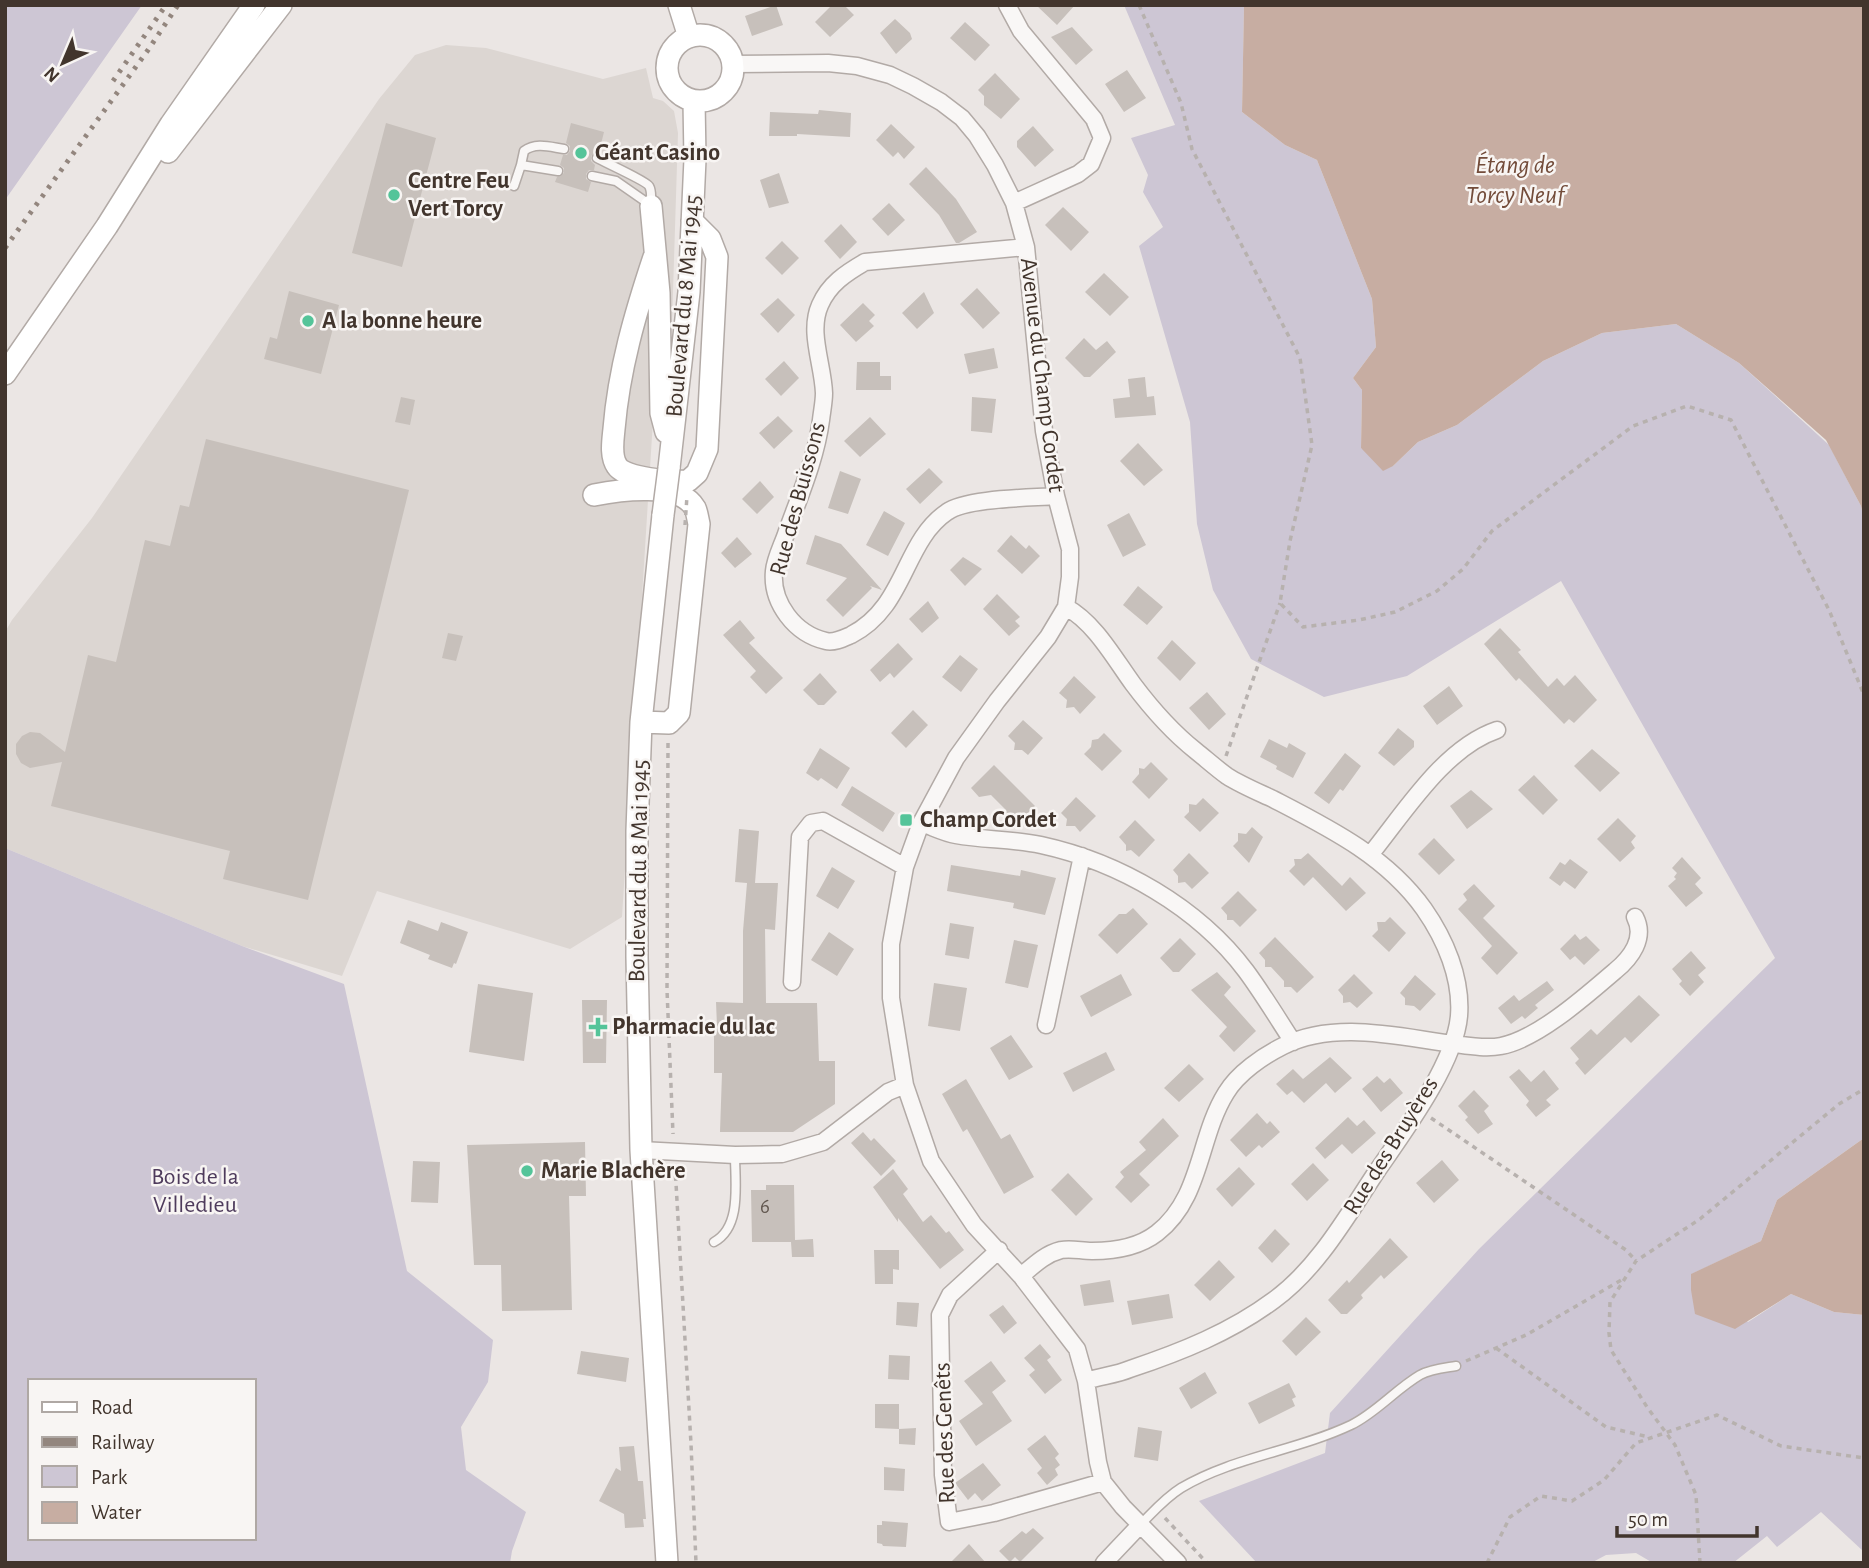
<svg xmlns="http://www.w3.org/2000/svg" width="1869" height="1568" viewBox="0 0 1869 1568" font-family="'Alegreya Sans',sans-serif">
<rect width="100%" height="100%" fill="#ebe6e4"/>
<!-- built -->
<path fill="#dcd6d2" d="M446,45L486,48L603,79L646,68L653,98L663,101L674,111L678,133L672,323L655,388L622,917L570,949L377,891L342,976L242,946L5,848V632L12,620L92,518L379,99L415,55Z"/>
<!-- green -->
<path fill="#cdc6d4" fill-rule="evenodd" d="M5,5H142L5,200Z
M1124,5H1244L1242,112L1285,145L1317,160L1372,299L1376,347L1353,378L1362,390L1361,448L1393,466L1418,442L1457,425L1543,361L1602,333L1676,324L1739,363L1829,445L1861,506L1864,521V1138L1777,1200L1761,1241L1692,1274L1748,1322L1791,1294L1834,1312L1864,1315L1863,1551L1821,1512L1777,1547L1767,1536L1733,1563H1653L1636,1553L1606,1555L1591,1563H1257L1199,1501L1325,1453L1330,1413L1479,1249L1775,958L1561,581L1407,676L1324,697L1251,659L1213,590L1197,524L1190,422L1139,246L1163,227L1143,192L1148,175L1131,138L1175,125Z
M5,848L242,946L344,984L407,1271L493,1340L488,1382L461,1427L466,1470L526,1512L512,1551L510,1563H5ZM30,1381H254V1538H30Z"/>
<!-- water -->
<path fill="#c7ada2" d="M1244,5H1864V521L1861,506L1826,440L1739,363L1676,324L1602,333L1543,361L1457,425L1418,442L1393,466L1383,471L1361,448L1362,390L1353,378L1376,347L1372,299L1317,160L1285,145L1242,112Z
M1864,1138V1315L1834,1312L1791,1294L1735,1329L1695,1314L1691,1290V1274L1761,1241L1777,1200Z"/>
<!-- building -->
<path fill="#c7c0bb" d="M776,5L783,25L752,36L745,16Z
M832,5H844L854,15L830,37L815,22Z
M1036,5H1075L1057,25Z
M895,19L910,33L912,39L896,54L880,33Z
M965,22L990,45L975,61L950,38Z
M1072,27L1093,50L1076,65L1051,37Z
M1127,70L1146,98L1124,112L1105,84Z
M995,73L1020,99L1001,119L984,105V96L978,90Z
M819,110L851,113L850,137L797,134V136H769L770,112L818,114Z
M386,123L436,138L402,267L352,253Z
M571,123L604,132L599,152L591,156V161L595,165L594,170H589L586,174V179L591,182L588,192L555,182L557,177L564,173V168L560,165L563,155H567L570,151V146L566,143Z
M891,124L915,147L904,159L898,152L893,157L876,140Z
M1033,126L1054,150L1035,167L1017,147V141Z
M926,167L956,199L977,232L959,243H956L939,215L909,184Z
M779,173L789,203L769,208L760,180Z
M889,203L905,220L888,236L872,219Z
M1063,207L1089,232L1071,251L1045,225Z
M841,224L857,242L840,259L824,241Z
M782,241L799,258L782,275L765,258Z
M1104,273L1129,297L1110,316L1085,292Z
M977,288L1000,313L983,329L960,304Z
M289,291L339,305L321,374L264,359L270,337L277,339Z
M924,292L934,313L917,329L902,313Z
M778,298L795,315L778,333L760,314Z
M863,303L875,315L869,321L874,326L856,342L840,325Z
M1084,338L1096,350L1107,341L1116,352L1090,377H1084L1065,358Z
M994,348L998,368L969,374L964,354Z
M784,361L799,378L781,396L765,379Z
M857,362H880V376H891V390H856Z
M1145,377L1147,397L1154,396L1156,415L1115,418L1113,399L1130,397L1128,379Z
M401,397L415,400L410,425L395,422Z
M972,397L996,399L992,433L971,431Z
M778,416L793,431L774,449L759,433Z
M870,417L886,434L860,457L844,441Z
M206,439L409,490L308,900L223,879L230,851L51,806L62,762L30,768L21,763L16,754V744L22,736L30,732L40,733L65,752L88,655L116,662L145,540L170,546L180,505L189,507Z
M1138,443L1163,470L1144,486L1120,461Z
M929,468L943,482L920,504L906,489Z
M840,471L861,479L848,514L828,508Z
M760,481L774,497L757,514L742,499Z
M884,511L905,523L888,556L866,545Z
M1129,513L1146,545L1123,557L1107,525Z
M815,535L841,544L882,590L870,586L872,588L843,617L826,600L847,578L806,564Z
M1011,535L1026,549L1029,545L1040,556L1022,574L997,551Z
M737,537L752,554L735,568L721,553Z
M963,557L982,569L965,586L950,570Z
M1138,586L1163,607L1147,625L1123,605Z
M997,594L1020,617L1015,621L1020,626L1009,636L983,609Z
M928,601L939,618L922,633L909,619Z
M740,620L755,638L749,643L783,678L766,694L750,677L756,671L723,635Z
M1500,628L1521,650L1518,652L1548,687L1557,678L1564,686L1575,675L1597,700L1574,723L1569,719L1564,724L1519,678L1516,681L1484,644Z
M448,633L463,636L456,661L442,658Z
M1172,640L1196,663L1180,681L1157,658Z
M898,643L913,659L894,678L890,673L880,682L870,670Z
M960,655L978,669L961,692L942,677Z
M820,673L837,692L824,705H818L803,690Z
M1074,676L1096,697L1080,714L1074,707L1066,708L1067,700L1059,693Z
M1449,686L1463,706L1437,725L1423,706Z
M1207,692L1226,714L1209,730L1189,708Z
M913,710L928,725L906,748L891,733Z
M1023,720L1043,738L1028,755L1022,750H1014L1015,743L1008,736Z
M1398,728L1414,741V747L1394,766L1378,753Z
M1104,733L1122,751L1102,771L1084,754L1091,747L1092,740L1098,739Z
M1269,739L1287,748L1289,743L1306,753L1293,778L1276,769L1277,766L1260,757Z
M820,748L850,768L837,789L821,778L818,781L806,773Z
M1592,749L1620,773L1600,792L1574,766Z
M1345,753L1361,766L1343,791L1340,789L1329,804L1314,793Z
M1151,762L1168,779L1149,799L1132,782L1139,774V768L1144,769Z
M994,765L1035,806L1019,822L1012,816L1005,815L1006,810L991,795L979,797L971,788Z
M1534,775L1558,800L1543,815L1518,790Z
M852,786L895,813L883,832L841,805Z
M1471,790L1493,809L1467,829L1450,806Z
M1076,797L1096,816L1080,832L1075,826H1066L1067,819L1061,813Z
M1203,798L1219,813L1200,832L1184,817L1189,812V804L1196,805Z
M1618,818L1636,836L1631,842L1635,848L1620,862L1597,839Z
M1135,820L1155,840L1139,857L1131,850L1126,851V845L1119,837Z
M1252,827L1263,837L1249,863L1233,846L1238,841V833L1246,834Z
M739,829L759,831L755,883H778L775,930L765,929L766,1003H817L819,1061H835V1104L793,1132H720L722,1073H714V1026H717L716,1002L743,1003V931L747,883L735,882Z
M1434,838L1455,860L1439,875L1418,854Z
M1189,853L1209,873L1192,889L1185,882L1178,883V876L1173,870Z
M1308,853L1342,886L1350,877L1366,893L1346,911L1313,877L1304,886L1289,871L1295,865L1294,859H1301Z
M1682,857L1701,878L1695,884L1703,893L1686,907L1668,886L1676,879L1674,877L1677,873L1672,868Z
M1570,859L1588,872L1575,889L1564,881L1560,886L1549,878L1560,862L1565,865Z
M951,865L1020,876L1021,870L1056,878L1045,915L1013,908L1014,903L947,891Z
M832,867L855,881L838,909L816,896Z
M1474,884L1495,906L1483,918L1518,953L1497,975L1481,958L1492,946L1458,909L1467,900L1463,894Z
M1238,891L1257,910L1240,927L1233,920H1227V915L1221,908Z
M1133,908L1148,924L1117,954L1098,935L1119,914H1126Z
M1390,917L1406,933L1389,952L1372,936L1378,930L1377,922H1385Z
M408,920L438,931L441,922L468,932L456,964L454,963L452,968L428,959L430,955L400,943Z
M950,923L974,927L969,959L945,955Z
M829,932L854,949L837,976L811,960Z
M1575,934L1580,940L1586,936L1600,950L1584,965L1575,956L1570,960L1560,949Z
M1275,937L1314,977L1297,993L1291,987H1284V981L1271,967H1265V960L1259,953Z
M1180,938L1196,954L1179,972H1173L1160,958Z
M1014,940L1038,945L1028,988L1005,983Z
M1691,951L1706,968L1698,975L1704,982L1690,996L1679,984L1682,981L1672,969Z
M1217,972L1231,987L1224,995L1256,1031L1234,1052L1219,1036L1227,1027L1191,990Z
M1121,974L1132,995L1091,1017L1080,996Z
M1354,974L1373,993L1357,1008L1350,1002L1343,1003V996L1338,990Z
M1415,975L1436,994L1420,1011L1414,1006L1405,1005V998L1400,993Z
M1547,981L1554,990L1535,1005L1538,1008L1525,1019L1522,1016L1511,1024L1498,1008L1514,995L1519,1001Z
M934,983L967,988L960,1031L928,1026Z
M478,984L533,993L524,1061L469,1052Z
M1639,995L1660,1015L1631,1043L1625,1037L1585,1075L1575,1063L1579,1059L1570,1048L1591,1029L1597,1035Z
M582,1000H607L606,1063H583Z
M1011,1035L1033,1067L1009,1080L990,1048Z
M1106,1052L1115,1070L1073,1092L1063,1073Z
M1330,1057L1352,1078L1335,1093L1326,1083L1304,1103L1292,1091L1287,1095L1276,1084L1293,1069L1303,1079Z
M1189,1064L1204,1079L1179,1102L1164,1088Z
M1519,1069L1531,1082L1544,1070L1559,1089L1546,1100L1551,1105L1536,1117L1526,1105L1529,1101L1509,1077Z
M1377,1076L1384,1083L1390,1078L1403,1093L1381,1112L1362,1089Z
M966,1079L1001,1139L1010,1134L1034,1177L1004,1194L967,1129L963,1132L942,1094Z
M1474,1090L1489,1106L1484,1111L1493,1124L1478,1134L1465,1120L1468,1117L1458,1106Z
M1257,1113L1267,1124L1270,1121L1280,1132L1262,1148L1259,1145L1246,1157L1230,1140Z
M1348,1117L1357,1126L1364,1120L1376,1133L1352,1154L1342,1144L1325,1159L1315,1148Z
M1163,1118L1179,1136L1139,1174L1150,1185L1131,1203L1115,1187L1124,1177L1120,1172L1146,1150L1139,1142Z
M863,1132L871,1141L874,1138L896,1161L881,1176L851,1143Z
M585,1142L586,1196H569L572,1310L502,1311L501,1265H474L467,1145Z
M1442,1160L1459,1180L1434,1203L1416,1183Z
M413,1161L440,1162L438,1203L411,1202Z
M1313,1163L1329,1180L1307,1201L1291,1184Z
M1239,1167L1255,1184L1232,1207L1216,1189Z
M893,1169L908,1189L903,1194L923,1222L931,1215L946,1233L949,1231L964,1250L940,1269L898,1218V1222L873,1187Z
M1068,1173L1093,1199L1076,1216L1051,1190Z
M766,1185H794L795,1240L813,1239L814,1257H792L791,1242H752L751,1190H766Z
M1275,1229L1290,1244L1272,1263L1258,1248Z
M1390,1238L1408,1257L1384,1279L1381,1275L1361,1295L1363,1298L1347,1314H1341L1328,1300L1347,1280L1349,1283Z
M874,1250H899V1270L893,1269V1284H875Z
M1219,1260L1235,1277L1210,1301L1194,1285Z
M1110,1280L1114,1302L1084,1306L1080,1285Z
M1169,1294L1173,1318L1132,1325L1127,1301Z
M897,1302L919,1303L917,1327L896,1325Z
M1003,1305L1017,1323L1004,1334L989,1315Z
M1306,1317L1321,1332L1296,1356L1282,1341Z
M1040,1344L1051,1357L1047,1360L1062,1380L1045,1394L1029,1375L1035,1370L1024,1358Z
M581,1351L629,1358L626,1382L577,1374Z
M889,1355L910,1356L909,1380L888,1379Z
M991,1361L1006,1381L992,1392L1012,1421L976,1446L959,1421L983,1404L964,1381Z
M1205,1372L1217,1393L1191,1409L1179,1388Z
M1289,1383L1296,1397L1292,1399L1295,1406L1259,1424L1248,1403Z
M875,1404H899V1429L875,1428Z
M1138,1427L1162,1431L1158,1461L1134,1457Z
M916,1428L915,1445L899,1444V1429Z
M1045,1435L1059,1454L1055,1458L1060,1465L1055,1469L1058,1475L1047,1485L1037,1473L1042,1468L1027,1449Z
M634,1446L638,1481H643L646,1519H643L644,1527L625,1528L624,1514L599,1501L616,1468L621,1471L619,1447Z
M983,1463L1001,1485L982,1501L975,1493L968,1500L955,1483Z
M884,1467L905,1469L904,1491L884,1490Z
M882,1521L908,1523L906,1547L883,1546L882,1544L877,1543V1525H882Z
M1033,1528L1044,1538L1020,1562L1015,1557L1010,1562L999,1551L1022,1531L1026,1534Z
M969,1544L986,1563H950Z"/>
<g fill="none" stroke-linecap="round" stroke-linejoin="round">
<!-- lane casing -->
<g stroke="#b2aaa6" stroke-width="11">
<path id="lane" d="M597,158C606,163 646,181 649,186C652,191 651,198 651,203
M521,165L524,151C536,142 550,147 564,149
M592,176L616,181L649,204
M514,186L521,165L558,171
M714,1242C742,1227 735,1183 735,1155
M1141,1524C1154,1511 1165,1498 1181,1488C1233,1457 1296,1451 1351,1425C1376,1413 1396,1389 1420,1375C1431,1369 1444,1368 1456,1366"/>
</g>
<!-- street casing -->
<g stroke="#b2aaa6" stroke-width="19">
<path id="street" d="M1007,5L1021,31L1094,119L1102,138L1091,164L1078,174L1014,203
M733,64L828,63L857,66L890,75L913,86L941,102L962,118L977,136L995,165L1014,203L1026,247L1044,431L1056,496L1070,549V577L1066,607L1048,637L997,701L956,758L921,823L905,867L891,944V998L905,1085L931,1161L974,1225L1021,1276L1077,1349L1086,1381L1098,1462L1103,1482L1123,1507L1178,1563
M1026,247L865,262C846,273 829,284 820,305C808,332 823,364 824,393C824,402 822,411 821,420C816,458 800,495 787,531C783,544 775,558 774,571C771,603 795,634 826,641C834,643 844,638 851,635C906,607 903,542 947,512C966,498 1031,498 1056,496
M1066,607C1095,623 1114,658 1133,684C1151,708 1172,732 1196,751C1206,759 1216,768 1227,776C1241,785 1258,792 1273,799C1329,828 1386,856 1424,909C1445,939 1462,978 1459,1016C1455,1063 1404,1132 1377,1171C1347,1216 1318,1268 1274,1300C1231,1332 1181,1352 1130,1369C1116,1375 1101,1376 1086,1381
M921,823C933,827 944,833 956,835C984,840 1013,839 1041,845C1119,862 1198,907 1246,971C1263,994 1278,1019 1293,1042
M1370,855C1405,812 1444,748 1497,730
M792,982L800,837L811,823L823,821L905,867
M1046,1025L1082,856
M641,1150L735,1155L782,1154L823,1142L888,1092L905,1085
M999,1250L950,1295L940,1315L943,1475L949,1522L994,1513L1103,1482
M1021,1276C1034,1265 1045,1254 1061,1250C1072,1248 1081,1251 1092,1251C1115,1251 1139,1247 1157,1233C1202,1198 1198,1138 1226,1093C1238,1073 1263,1056 1283,1046C1336,1020 1398,1037 1454,1044C1469,1046 1486,1049 1501,1046C1538,1039 1587,995 1615,971C1631,958 1646,938 1635,917
M1104,1563L1141,1524"/>
</g>
<!-- secondary casing -->
<g stroke="#b2aaa6" stroke-width="24">
<path id="secondary" d="M679,5L689,37
M667 68a33 33 0 1 1 66 0a33 33 0 1 1-66 0Z
M168,152L281,5
M651,206L659,293L661,413L666,432
M654,257C635,314 619,369 614,429C613,440 610,456 617,466C625,479 672,482 688,481L697,473L707,449L717,257L710,239L692,221
M5,374L107,226L171,124L254,5
M669,468L689,292L695,159L694,101
M594,495C619,490 679,481 695,508C697,512 698,520 699,524L679,713L669,723L641,722
M663,515L641,722L637,831V957L641,1150L667,1563"/>
</g>
<!-- path -->
<path stroke="#b7b1ae" stroke-width="3.5" stroke-dasharray="5 5" stroke-linecap="butt" d="M1139,5L1181,103L1192,149L1300,358L1312,445L1290,541L1280,603L1303,627L1359,620L1395,612L1437,591L1463,569L1492,531L1633,426L1687,406L1731,420L1829,610L1864,695
M668,743L667,990L673,1134
M1226,756L1280,603
M1431,1118L1626,1250L1636,1261
M675,1166L691,1444L696,1563
M1496,1348L1606,1427L1649,1437
M1466,1361L1526,1335L1623,1279
M1165,1518L1207,1563
M1487,1563L1510,1517L1541,1496L1572,1501L1604,1480L1636,1443L1717,1415L1781,1446L1864,1458
M1700,1563L1696,1495L1675,1445L1647,1407L1611,1350L1609,1333L1610,1302L1636,1261L1700,1219L1839,1104L1864,1089"/>
<!-- lane -->
<use href="#lane" stroke="#f9f7f6" stroke-width="8"/>
<!-- street -->
<use href="#street" stroke="#f9f7f6" stroke-width="16"/>
<!-- secondary -->
<use href="#secondary" stroke="#fff" stroke-width="21"/>
<!-- rail -->
<path stroke="#93867e" stroke-width="5" stroke-dasharray="3.5 7" stroke-linecap="butt" d="M113,81L166,5
M5,248L148,50L178,5"/>
<!-- secondary-bridge casing -->
<g stroke="#b2aaa6" stroke-width="24" stroke-linecap="butt">
<path id="secondary-bridge" d="M663,515L669,468"/>
</g>
<!-- path-bridge -->
<path stroke="#b7b1ae" stroke-width="3.5" stroke-dasharray="5 5" stroke-linecap="butt" d="M685,525L687,496"/>
<!-- secondary-bridge -->
<use href="#secondary-bridge" stroke="#fff" stroke-width="21"/>
</g>
<!-- markers -->
<g fill="#54c499" stroke="#f8f5f3" stroke-width="2.5">
<circle cx="581" cy="153" r="7"/>
<circle cx="394" cy="195" r="7"/>
<circle cx="308" cy="321" r="7"/>
<rect x="899" y="813" width="14" height="14" rx="3.5"/>
<path d="M594.5 1016.5h7v7h7v7h-7v7h-7v-7h-7v-7h7z"/>
<circle cx="527" cy="1171" r="7"/>
</g>
<g text-anchor="middle" dominant-baseline="central" stroke-width="5" stroke-linejoin="round" paint-order="stroke">
<!-- number labels -->
<g font-size="21" fill="#635850">
<text x="765" y="1206">6</text>
</g>
<!-- poi labels -->
<g font-size="24" font-weight="bold" fill="#42352d" stroke="#f8f5f3" text-anchor="start">
<text x="595" y="153">Géant Casino</text>
<text x="408" y="181">Centre Feu<tspan x="408" dy="28">Vert Torcy</tspan></text>
<text x="322" y="321">A la bonne heure</text>
<text x="920" y="820">Champ Cordet</text>
<text x="612" y="1027">Pharmacie du lac</text>
<text x="541" y="1171">Marie Blachère</text>
</g>
<!-- street labels -->
<g font-size="24" fill="#42352d" stroke="#f8f5f3">
<text transform="translate(684 306) rotate(-85)">Boulevard du 8 Mai 1945</text>
<text transform="translate(1042 375) rotate(83)">Avenue du Champ Cordet</text>
<text transform="translate(798 499) rotate(-75)">Rue des Buissons</text>
<text transform="translate(639 871) rotate(-89)">Boulevard du 8 Mai 1945</text>
<text transform="translate(1391 1146) rotate(-58)">Rue des Bruyères</text>
<text transform="translate(945 1433) rotate(-92)">Rue des Genêts</text>
</g>
<!-- park labels -->
<g font-size="24" fill="#4e3b5c" stroke="#f8f5f3">
<text x="195" y="1177">Bois de la<tspan x="195" dy="28">Villedieu</tspan></text>
</g>
<!-- water labels -->
<g font-size="26" font-style="italic" fill="#734c3a" stroke="#f8f5f3">
<text x="1515" y="165">Étang de<tspan x="1515" dy="30">Torcy Neuf</tspan></text>
</g>
</g>
<!-- border -->
<rect width="1869" height="1568" fill="none" stroke="#42352d" stroke-width="14"/>
<!-- legend -->
<rect x="28" y="1379" width="228" height="161" fill="#f8f5f3" stroke="#afa8a4" stroke-width="2"/>
<rect x="42" y="1402" width="35" height="10" fill="#ffffff" stroke="#afa8a4" stroke-width="2"/>
<text x="91" y="1414" font-size="21" fill="#42352d">Road</text>
<rect x="42" y="1437" width="35" height="10" fill="#93867e" stroke="#afa8a4" stroke-width="2"/>
<text x="91" y="1449" font-size="21" fill="#42352d">Railway</text>
<rect x="42" y="1466" width="35" height="21" fill="#cdc6d4" stroke="#afa8a4" stroke-width="2"/>
<text x="91" y="1484" font-size="21" fill="#42352d">Park</text>
<rect x="42" y="1502" width="35" height="21" fill="#c7ada2" stroke="#afa8a4" stroke-width="2"/>
<text x="91" y="1519" font-size="21" fill="#42352d">Water</text>
<!-- north arrow -->
<g transform="translate(63 63) rotate(224)" stroke="#f8f5f3" stroke-width="5" paint-order="stroke">
<path d="M0-5L12 26L0 18L-12 26Z" fill="#42352d"/>
<text y="-10" font-size="19" font-weight="bold" text-anchor="middle" fill="#42352d">N</text>
</g>
<!-- scale -->
<path d="M1617 1526v10h140v-10" fill="none" stroke="#42352d" stroke-width="3.5"/>
<text x="1628" y="1526" font-size="21" fill="#42352d" stroke="#f8f5f3" stroke-width="5" paint-order="stroke">50 m</text>
</svg>
